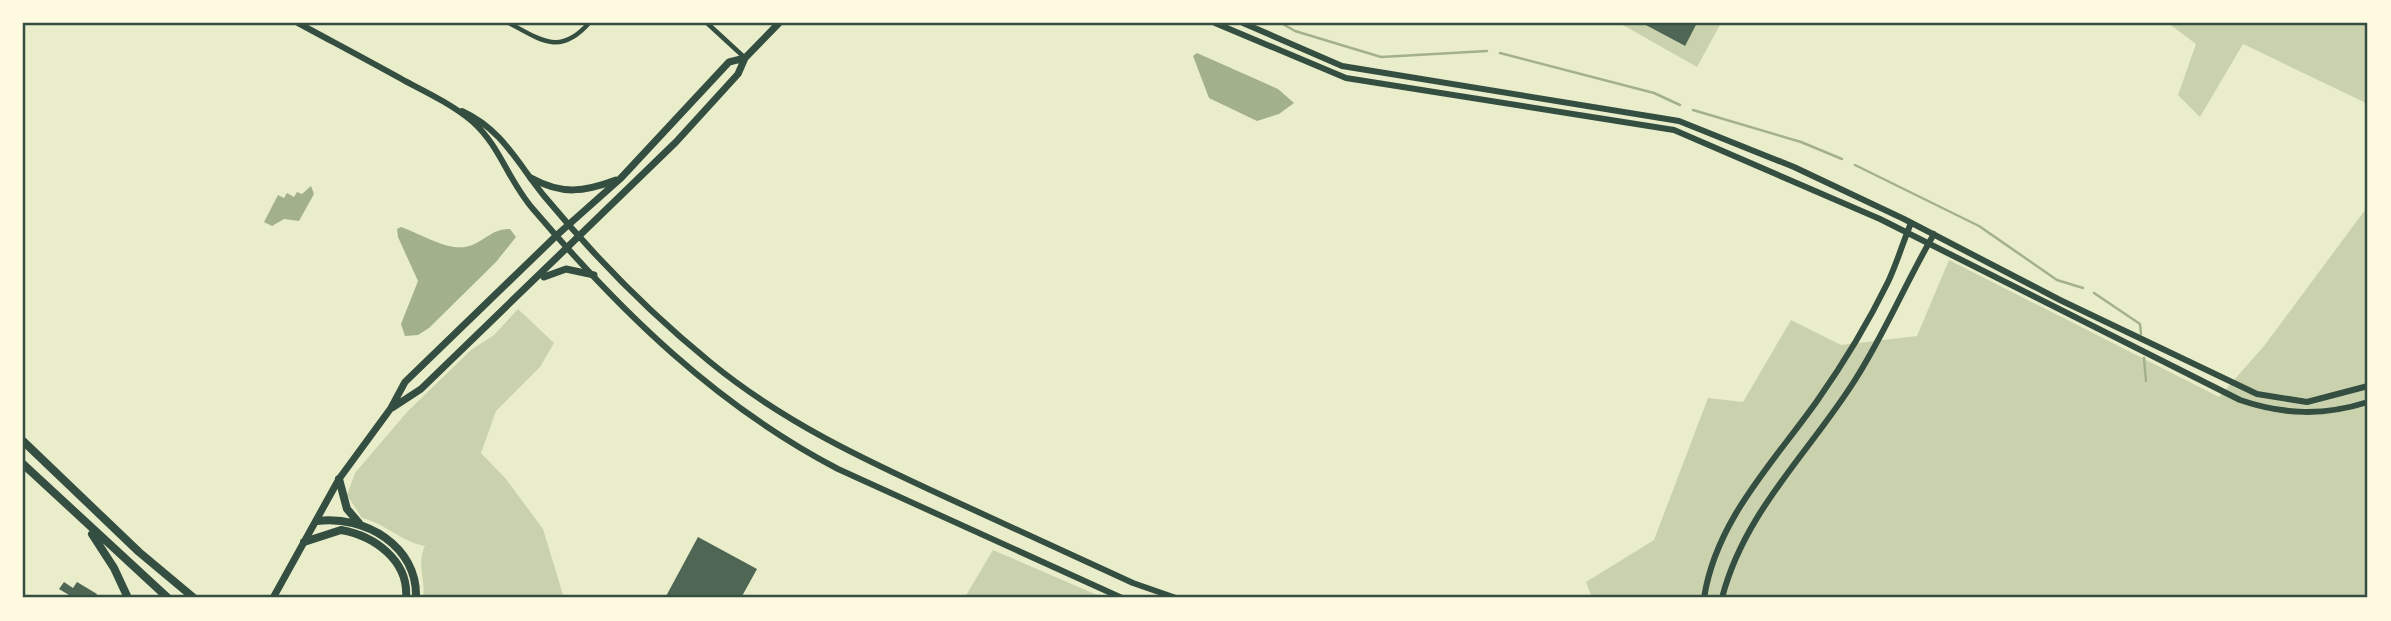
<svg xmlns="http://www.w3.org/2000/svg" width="2391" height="621" viewBox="0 0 2391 621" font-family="Arial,sans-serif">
<rect width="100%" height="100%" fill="#e9edc9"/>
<!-- green -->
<path fill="#cad2ad" d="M1625,23H1642L1684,46L1697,23H1721L1697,67L1623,25Z
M2168,23H2368V104L2243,44L2200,117L2178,95L2196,44Z
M2368,206V598H1592L1586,582L1654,540L1708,398L1743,402L1791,320L1841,345L1917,336L1949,260L2219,397L2264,346Z
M518,309L554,343L540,367L496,411L481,453L506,479L543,529L564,598H423C426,579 416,564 425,546C402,542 386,524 362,518L347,495L355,473L407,412L471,350L494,335Z
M993,550L1104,598L965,597Z"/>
<!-- water -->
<path fill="#a3b18a" d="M1197,53L1278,89L1294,103L1279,114L1257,121L1209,98L1193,56Z
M311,186L314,194L299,221L284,219L272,226L264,222L278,195L284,198L287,193L294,197L297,192L302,194Z
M401,227C419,233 445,250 465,247C483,244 491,228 510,229L516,237L496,262L429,328L418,335L405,336L401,324L418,281L398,237L397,229Z"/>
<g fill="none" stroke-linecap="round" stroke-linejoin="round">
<!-- stream -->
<path stroke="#a3b18a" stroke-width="2.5" d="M1281,23L1295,31L1381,57L1487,51
M1500,53L1654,93L1680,105
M1693,110L1801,142L1842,159
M1855,165L1979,226L2057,280L2083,288
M2094,293L2140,324L2141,334
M2144,358L2146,381"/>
</g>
<!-- building -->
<path fill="#4f6655" d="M1642,23H1697L1685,46Z
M698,537L757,569L741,598H665Z
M64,582L73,588L77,582L97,594L95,598H74L59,589Z"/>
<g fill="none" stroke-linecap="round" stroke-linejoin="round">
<!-- minor -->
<path stroke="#344e41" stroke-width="4.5" d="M509,23C541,40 560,56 589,23
M707,23L744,57"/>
<!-- tertiary -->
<path stroke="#344e41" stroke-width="6" d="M298,23C333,42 369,61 405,81C428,93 453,105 473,122C500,146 509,182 533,209C621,312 717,406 838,469L1122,598
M1215,23L1346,78L1674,130L1880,219L2240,400C2284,415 2324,416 2368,402
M1243,23L1342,66L1679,121L1794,167L1904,219L2060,300L2257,394L2307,402L2368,386
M462,111C502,129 518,164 545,197C594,256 651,314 710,362C783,422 865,460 950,499C1011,527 1072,555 1133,583L1176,598
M1704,598C1716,520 1773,463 1817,401C1843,364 1868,323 1888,282C1897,263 1903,242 1911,223
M1722,598C1744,512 1809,453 1855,380C1885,333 1906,282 1934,234"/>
<!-- primary -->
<path stroke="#344e41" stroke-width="7" d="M531,178C562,195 584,192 616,180
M544,277L566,269L594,275
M392,408L421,389L676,142L738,74L745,58L779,23
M273,598L339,479L391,408L405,382L557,235L620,179L729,62L745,58"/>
<!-- trunk -->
<path stroke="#344e41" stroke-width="8" d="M23,441L139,552L194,598
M23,464L168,598
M339,479L347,509L359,523
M317,521C365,515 418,546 416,598
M92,534L114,568L128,598
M304,542L341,530C375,536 409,561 406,598"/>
</g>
<!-- border -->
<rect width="2391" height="621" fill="none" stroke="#fefae0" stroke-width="49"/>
<rect x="24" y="24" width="2342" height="572" fill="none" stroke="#344e41" stroke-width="2.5"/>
</svg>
